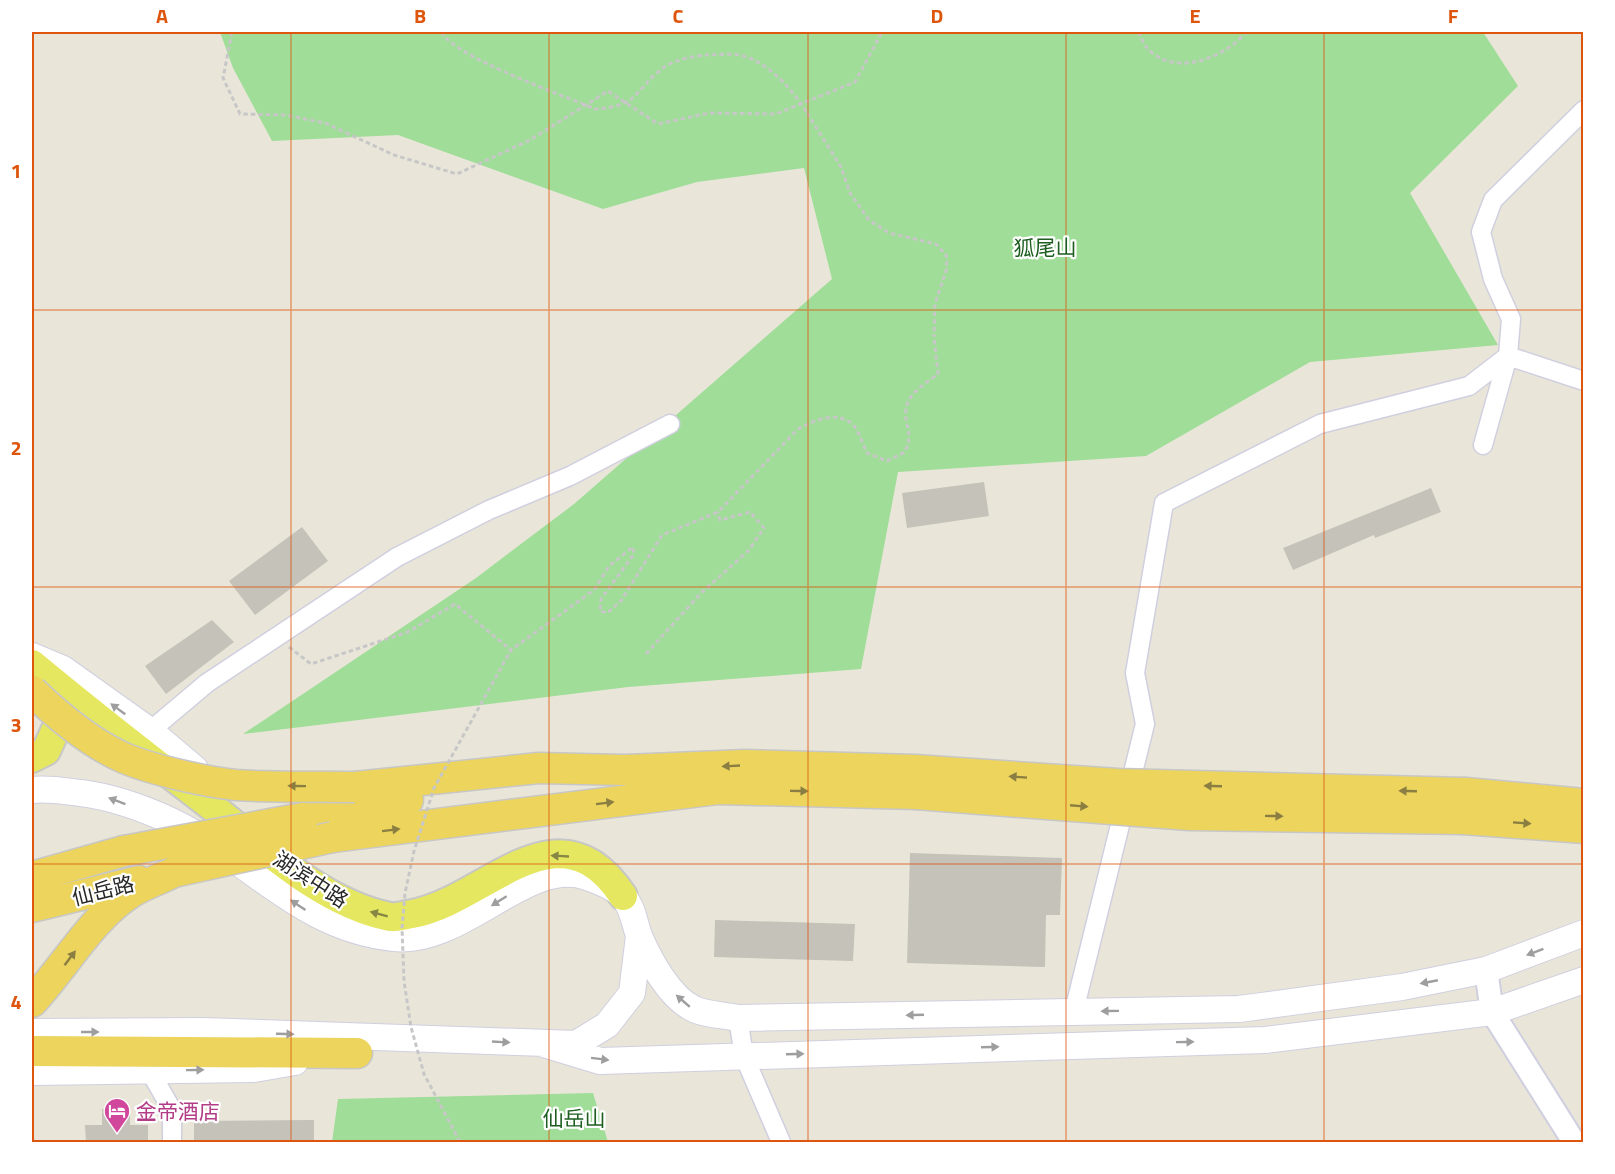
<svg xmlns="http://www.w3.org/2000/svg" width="1615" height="1174" viewBox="0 0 1615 1174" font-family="'Titillium Web','Noto Sans SC',sans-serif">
<rect width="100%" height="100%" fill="#e9e6d9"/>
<!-- green -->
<path fill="#9fdd98" d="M220,32H1483L1518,86L1410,193L1498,345L1310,362L1146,456L898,472L861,669L628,687L243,734L476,578L574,504L832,279L804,168L697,182L603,209L398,135L272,141L233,68Z
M593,1093L608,1142H332L338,1099Z"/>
<!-- building -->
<path fill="#c4c2b9" d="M984,482L989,516L907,528L902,493Z
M1431,488L1441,512L1375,538L1374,535L1293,570L1283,548Z
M302,527L328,561L255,615L229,581Z
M212,620L234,642L166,694L145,666Z
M910,853L1062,858L1060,915H1046L1045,967L907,963Z
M715,920L855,924L853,961L714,957Z
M102,1109H130V1125H148V1143H86L85,1125H102Z
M314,1120V1143H194V1121Z"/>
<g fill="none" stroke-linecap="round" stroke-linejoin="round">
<!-- minor casing -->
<g stroke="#d0cfdf" stroke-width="21">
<path id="minor" d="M1483,445L1508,356L1511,319L1493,279L1481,232L1493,200L1584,110
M150,731L207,683L397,557L489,510L570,476L670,424
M1074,1011L1145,724L1135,673L1164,503L1320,424L1469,386L1508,356L1584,381
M738,1018L744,1056L781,1142
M151,1073L172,1110V1142"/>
</g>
<!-- tertiary casing -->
<g stroke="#d0cfdf" stroke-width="26">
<path id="tertiary" d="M1486,970L1492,1012L1574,1142"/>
</g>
<!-- secondary casing -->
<g stroke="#d0cfdf" stroke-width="28">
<path id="secondary" d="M32,656L63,669L150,731L195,769L205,790
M32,790C48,788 64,791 81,793C112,797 143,808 171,821C249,858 301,929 394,938C464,945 527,856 587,877C599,881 614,887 623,896C634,909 634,924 640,938C650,961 670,998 694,1009C706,1015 724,1015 738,1018L1239,1009L1402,987L1486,970L1584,933
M32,1032L203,1031L576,1044L607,1025L632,993L639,936
M544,1044L600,1061L1265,1040L1492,1012L1584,980
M32,1072L254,1069L295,1062"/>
</g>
<!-- primary casing -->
<g stroke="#c7c7c7" stroke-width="32">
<path id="primary" d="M32,664C90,712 150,759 210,805C262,846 323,904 390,917C397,918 405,915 412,914C486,901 558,798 623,896
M32,758L46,751L61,718V695"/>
</g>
<!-- trunk casing -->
<g stroke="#c7c7c7" stroke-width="33">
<path id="trunk" d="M355,787L539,768L625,770L745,765L915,770
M1466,793L1584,804
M303,818L408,800
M1463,819L1584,828
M333,837L718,789L916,794
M32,877L124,851
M32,907L139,881
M32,1002C64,968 92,917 132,892C145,884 161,879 174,872
M32,1051L357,1053"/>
</g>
<!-- path -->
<path stroke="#c7c7c7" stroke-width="3" stroke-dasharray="4.5 3" stroke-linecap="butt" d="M232,32L223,78L240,114L285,115L325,123L394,155L457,174L530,140L608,91L658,124L709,113L776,114L855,82L882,32
M1138,32C1141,36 1143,44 1147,48C1174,78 1225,58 1246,32
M807,113L841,167L850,193L869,220L889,233L936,244L946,255L947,268L935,304L934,337
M289,647L311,664L408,632L455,604L511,650
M646,654L701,593L748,551L764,528L750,512L720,520L718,512"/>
<!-- minor -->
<use href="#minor" stroke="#fff" stroke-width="18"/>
<!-- tertiary -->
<use href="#tertiary" stroke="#fff" stroke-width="22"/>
<!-- secondary -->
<use href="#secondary" stroke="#fff" stroke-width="26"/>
<!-- primary -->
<use href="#primary" stroke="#e5e760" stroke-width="28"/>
<!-- trunk -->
<use href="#trunk" stroke="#ecd45d" stroke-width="30"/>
<!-- trunk-bridge casing -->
<g stroke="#c7c7c7" stroke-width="33" stroke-linecap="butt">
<path id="trunk-bridge" d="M32,691C58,716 90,743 124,758C152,770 206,782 236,785C275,788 316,786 355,787
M915,770L1118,784L1466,793
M916,794L1189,815L1463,819
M124,851L303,818
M174,872L333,837"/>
</g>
<!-- path-bridge -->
<path stroke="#c7c7c7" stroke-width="3" stroke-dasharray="4.5 3" stroke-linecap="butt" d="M441,32C456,58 563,95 595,109C640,106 633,91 663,68C673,60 694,56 706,55C716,55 729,53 739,55C768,61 792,89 807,113
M460,1142L424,1074L411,1027L404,981L402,928L405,893L414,851L434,788L511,650L594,590L609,566L633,547L634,554L601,599L600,611L607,613L621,601L662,535L718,512L798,429C814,420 840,409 855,427C860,434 863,445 867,453L887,461L905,452C914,430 904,428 906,409C908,393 926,383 938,374L934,337"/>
<!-- trunk-bridge -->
<use href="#trunk-bridge" stroke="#ecd45d" stroke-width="30"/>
</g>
<!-- one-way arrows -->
<defs><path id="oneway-solid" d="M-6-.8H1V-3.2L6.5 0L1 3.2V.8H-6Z" transform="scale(1.5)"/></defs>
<g fill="#9e9e9e">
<use href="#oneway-solid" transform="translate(118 709) rotate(-144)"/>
<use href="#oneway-solid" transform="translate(117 801) rotate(-159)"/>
<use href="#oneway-solid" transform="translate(499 901) rotate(148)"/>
<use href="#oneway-solid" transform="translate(298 905) rotate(-146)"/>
<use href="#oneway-solid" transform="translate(1535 952) rotate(159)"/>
<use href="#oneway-solid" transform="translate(1429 982) rotate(169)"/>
<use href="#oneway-solid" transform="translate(683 1001) rotate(-139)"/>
<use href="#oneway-solid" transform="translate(1110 1011) rotate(179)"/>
<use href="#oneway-solid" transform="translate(915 1015) rotate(178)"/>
<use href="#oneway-solid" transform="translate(90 1032)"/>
<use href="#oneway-solid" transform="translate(285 1034) rotate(2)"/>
<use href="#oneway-solid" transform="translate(501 1042) rotate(3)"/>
<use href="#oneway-solid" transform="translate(1185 1042) rotate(-1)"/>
<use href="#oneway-solid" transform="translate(990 1047) rotate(-2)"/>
<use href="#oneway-solid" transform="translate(795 1054) rotate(-2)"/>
<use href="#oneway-solid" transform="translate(600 1059) rotate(7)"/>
<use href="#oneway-solid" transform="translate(195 1070) rotate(-1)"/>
</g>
<g fill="#8a7e42">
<use href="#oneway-solid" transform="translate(731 766) rotate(177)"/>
<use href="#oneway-solid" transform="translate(1018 777) rotate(-176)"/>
<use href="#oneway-solid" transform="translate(297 786) rotate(-179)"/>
<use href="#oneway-solid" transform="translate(1213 786) rotate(-178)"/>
<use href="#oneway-solid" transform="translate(799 791) rotate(1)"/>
<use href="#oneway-solid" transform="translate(1408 791) rotate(-178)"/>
<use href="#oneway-solid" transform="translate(605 803) rotate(-7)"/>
<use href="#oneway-solid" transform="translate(1079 806) rotate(5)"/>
<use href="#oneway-solid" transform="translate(1274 816) rotate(1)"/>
<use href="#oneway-solid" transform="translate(1522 823) rotate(4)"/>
<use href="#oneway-solid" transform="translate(391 830) rotate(-7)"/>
<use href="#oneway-solid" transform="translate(70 958) rotate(-53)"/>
</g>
<g fill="#868744">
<use href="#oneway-solid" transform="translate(560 856) rotate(-177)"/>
<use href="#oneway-solid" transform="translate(379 914) rotate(-165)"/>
</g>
<!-- grid -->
<path fill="none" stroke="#de560d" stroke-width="1.5" stroke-opacity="0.55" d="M291,32V1142M549,32V1142M808,32V1142M1066,32V1142M1324,32V1142M32,310H1584M32,587H1584M32,864H1584"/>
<!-- icons -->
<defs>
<g id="hotel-pin" transform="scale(1.35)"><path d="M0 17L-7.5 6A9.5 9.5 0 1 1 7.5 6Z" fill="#d1479c" stroke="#fff"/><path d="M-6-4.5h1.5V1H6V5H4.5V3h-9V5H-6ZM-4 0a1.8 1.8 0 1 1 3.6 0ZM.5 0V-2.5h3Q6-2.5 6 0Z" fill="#fff"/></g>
</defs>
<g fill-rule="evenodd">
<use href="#hotel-pin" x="117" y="1111"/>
</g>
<g text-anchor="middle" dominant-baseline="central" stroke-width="4.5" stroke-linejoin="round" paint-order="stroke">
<!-- park labels -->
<g font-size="21" fill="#1d5e20" stroke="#fff">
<text x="1045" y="247">狐尾山</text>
<text x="574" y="1118">仙岳山</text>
</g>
<!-- street labels -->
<g font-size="21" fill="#272727" stroke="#fff">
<text transform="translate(311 879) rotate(33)">湖滨中路</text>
<text transform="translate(103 890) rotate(-14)">仙岳路</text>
</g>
<!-- hotel labels -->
<g font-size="21" fill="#b23c85" stroke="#fff" text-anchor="start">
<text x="136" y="1111">金帝酒店</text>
</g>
</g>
<!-- border -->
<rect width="1615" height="1174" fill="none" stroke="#ffffff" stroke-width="66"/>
<rect x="33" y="33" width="1549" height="1108" fill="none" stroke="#de560d" stroke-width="2"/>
<g font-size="20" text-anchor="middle" font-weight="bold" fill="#de560d">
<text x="162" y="23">A</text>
<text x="420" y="23">B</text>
<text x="678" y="23">C</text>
<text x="937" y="23">D</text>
<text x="1195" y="23">E</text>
<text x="1453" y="23">F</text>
<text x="16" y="178">1</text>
<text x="16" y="455">2</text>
<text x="16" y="732">3</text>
<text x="16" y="1009">4</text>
</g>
</svg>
